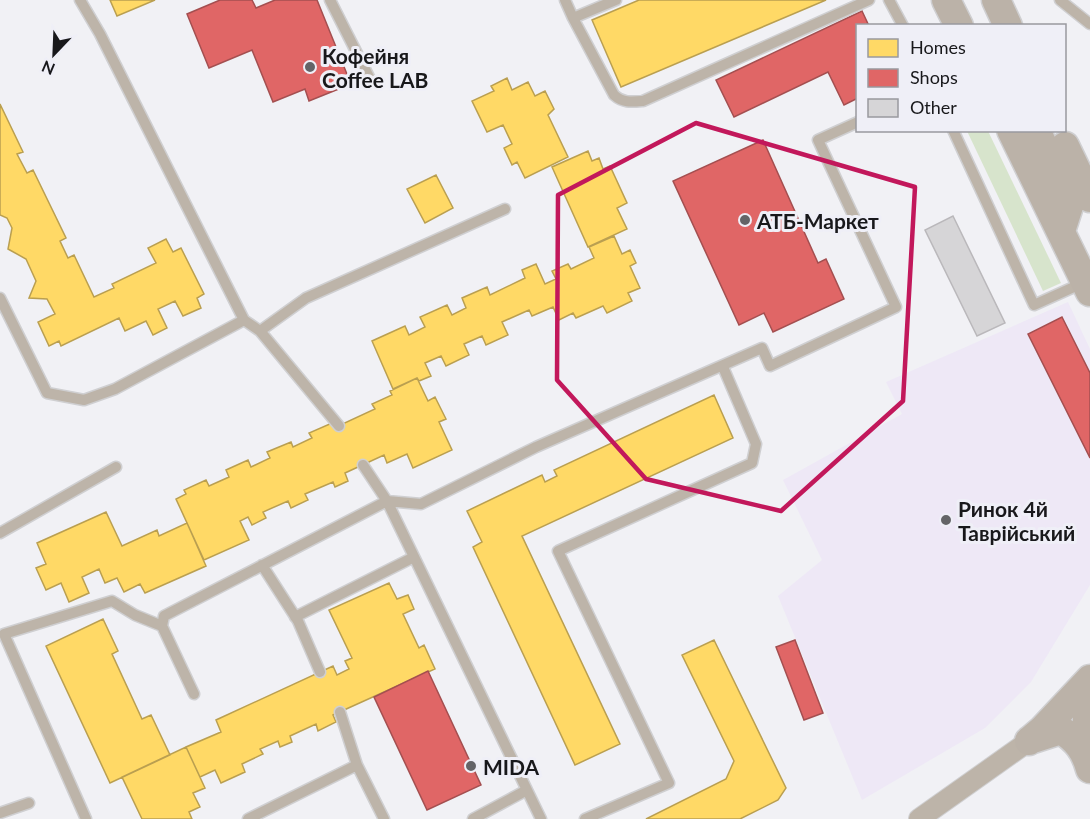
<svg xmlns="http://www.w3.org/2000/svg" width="1090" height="819" viewBox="0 0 1090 819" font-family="Lato,sans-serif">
<rect width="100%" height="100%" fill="#f1f1f5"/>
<!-- commercial -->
<path fill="#eee8f6" d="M1068,302L1090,349V585L1031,682L985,728L862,800L778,596L822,560L783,480L902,414L886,382Z"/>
<!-- green -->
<path fill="#d7e4cc" d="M967,131H988L1061,283L1043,291Z"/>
<!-- homes -->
<path fill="#ffd966" stroke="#ba9f50" stroke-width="1.5" d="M110,0H155L117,16Z
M639,0H826L621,87L592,20Z
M507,78L512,90L528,82L535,96L545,91L554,109L548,115L568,157L525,178L517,162L512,165L504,148L512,144L503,125L487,132L472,101L494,91L491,86Z
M0,104L23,152L17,154L27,173L33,170L66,238L60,241L68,258L74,255L94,297L114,288L112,284L156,263L148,248L166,239L173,252L181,248L204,294L197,298L201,308L183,316L175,301L158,309L167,328L153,335L146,321L125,331L119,318L61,346L59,341L49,346L38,322L55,314L47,299L29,298L36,281L26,259L8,249L12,228L7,218L0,215Z
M588,151L592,161L599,158L603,169L610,166L627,203L617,208L627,229L588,247L552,167Z
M436,175L453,208L425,223L407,189Z
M614,236L622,254L630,250L636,263L630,266L640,288L628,293L632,301L607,313L603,306L576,318L573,313L559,320L553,307L532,316L529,310L502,322L508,335L486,345L482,336L464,344L469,355L446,366L441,356L425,363L431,376L419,381L417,378L393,389L372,341L405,326L409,335L425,327L420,317L447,305L452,315L466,308L462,298L487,287L490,295L525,278L522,270L536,264L545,284L556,279L552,271L568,264L571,269L594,258L589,247Z
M417,378L428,401L435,397L446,419L439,422L452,450L413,468L407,454L387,463L384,455L345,473L348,481L335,487L333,482L305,494L308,500L291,508L288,501L263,512L266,518L252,525L248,517L240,521L249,540L204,560L176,499L186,494L184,490L206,480L209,486L229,477L226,470L248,460L251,467L270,458L267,452L291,442L293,447L312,438L309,433L332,423L334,428L375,409L372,404L392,395L390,391Z
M714,395L733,438L522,536L620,744L575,765L473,547L482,542L467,511L542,475L545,482L557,476L554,470Z
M106,512L122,546L157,530L159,536L187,523L206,566L145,593L140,584L124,592L117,578L105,583L99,569L82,577L89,593L69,602L61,583L46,590L36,568L46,564L37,543Z
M389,583L397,599L408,595L414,609L403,614L419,648L424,645L435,669L333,715L336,722L318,731L316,724L290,736L292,742L280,747L278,741L260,749L263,754L242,764L245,772L221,783L215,770L200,777L186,747L221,732L216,720L333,666L337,675L349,669L345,661L352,658L329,610Z
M103,619L118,651L112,654L142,719L151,715L170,755L110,783L46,646Z
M714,640L786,788L778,800L740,819H646L726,779L734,761L682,655Z
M186,747L205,788L193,793L200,807L189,812L192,819H142L122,777Z"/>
<!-- shops -->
<path fill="#e06666" stroke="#a44f50" stroke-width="1.5" d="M220,0H252L256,8L275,0H317L351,84L309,101L305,89L273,102L252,50L209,68L187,14Z
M862,11L869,26H858V98L844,105L828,72L734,117L716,80Z
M763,140L818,263L826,259L844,299L773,332L764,313L739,325L673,181Z
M1062,317L1090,373V458L1028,334Z
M795,640L823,713L804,720L776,647Z
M428,671L481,785L427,810L374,697Z"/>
<!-- building -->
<path fill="#d6d5d7" stroke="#bab8bb" stroke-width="1.5" d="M953,216L1005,323L977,336L925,230Z"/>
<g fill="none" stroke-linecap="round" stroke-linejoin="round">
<!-- lane casing -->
<g stroke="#cfcfd1" stroke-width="13">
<path id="lane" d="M80,0L100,34L244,320
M330,0L371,81
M565,0L573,18L616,0
M889,0L903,26
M1060,0L1090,24
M573,18L614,95C623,103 631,102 643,101L869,0
M953,130L1034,305L1085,282
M0,298L47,393L84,400L115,389L244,320L260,331
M339,426L260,331L306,298L505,209
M363,465L387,501L541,819
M0,533L116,467
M262,565L298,621L320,672
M295,617L414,557
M194,694L162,626L164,616L387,501L421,504L536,447L762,348L770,366L896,307L818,140L858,122
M340,712L357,765
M0,813L29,803
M86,819L4,634L112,601L135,615L162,626
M248,819L357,765L384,819
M473,819L527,790
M585,819L669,783L558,551L752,463L756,444L723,367"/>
</g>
<!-- street casing -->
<g stroke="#cfcfd1" stroke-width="22">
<path id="street" d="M919,819L1029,741"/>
</g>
<!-- secondary casing -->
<g stroke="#cfcfd1" stroke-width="31">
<path id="secondary" d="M946,0L959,26
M996,0L1008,26
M1011,130L1090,292
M1036,130L1070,203L1061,231
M1065,146L1090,198
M1030,740L1061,730C1077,740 1085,751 1090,769
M1029,741L1042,730L1090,679
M1086,755L1087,718L1090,710"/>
</g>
<!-- lane -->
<use href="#lane" stroke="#bdb4a9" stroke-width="10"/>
<!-- street -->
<use href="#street" stroke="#bdb4a9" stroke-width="20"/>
<!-- secondary -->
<use href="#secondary" stroke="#bbb2a8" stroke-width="28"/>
</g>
<!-- marked area -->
<path fill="none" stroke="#c2185b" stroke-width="4.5" stroke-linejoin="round" d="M696,123L915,187L903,401L781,511L646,479L557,380L558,195Z"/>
<!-- markers -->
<g fill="#646467" stroke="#efeff7" stroke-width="2">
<circle cx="310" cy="67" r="6"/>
<circle cx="745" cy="220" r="6"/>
<circle cx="946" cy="520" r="6"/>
<circle cx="471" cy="766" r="6"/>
</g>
<g text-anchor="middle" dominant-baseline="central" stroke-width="6" stroke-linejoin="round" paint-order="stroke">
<!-- poi labels -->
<g font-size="21" font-weight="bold" fill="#18181b" stroke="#efeff7" text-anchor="start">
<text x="322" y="55">Кофейня<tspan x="322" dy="24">Coffee LAB</tspan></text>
<text x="757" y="220">АТБ-Маркет</text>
<text x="958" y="508">Ринок 4й<tspan x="958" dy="24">Таврійський</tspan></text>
<text x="483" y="766">MIDA</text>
</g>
</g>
<!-- legend -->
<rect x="856" y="24" width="210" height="108" fill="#efeff7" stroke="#99999f" stroke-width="1.5"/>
<rect x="868" y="39" width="30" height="18" fill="#ffd966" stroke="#99999f" stroke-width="1.5"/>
<text x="910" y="54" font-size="18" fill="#18181b">Homes</text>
<rect x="868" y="69" width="30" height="18" fill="#e06666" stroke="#99999f" stroke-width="1.5"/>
<text x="910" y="84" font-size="18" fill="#18181b">Shops</text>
<rect x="868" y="99" width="30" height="18" fill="#d6d5d7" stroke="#99999f" stroke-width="1.5"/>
<text x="910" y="114" font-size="18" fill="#18181b">Other</text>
<!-- north arrow -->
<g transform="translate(54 54) rotate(203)" stroke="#efeff7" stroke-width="4.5" paint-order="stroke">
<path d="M0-4.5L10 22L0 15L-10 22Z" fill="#18181b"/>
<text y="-9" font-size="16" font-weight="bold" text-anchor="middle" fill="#18181b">N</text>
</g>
</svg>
